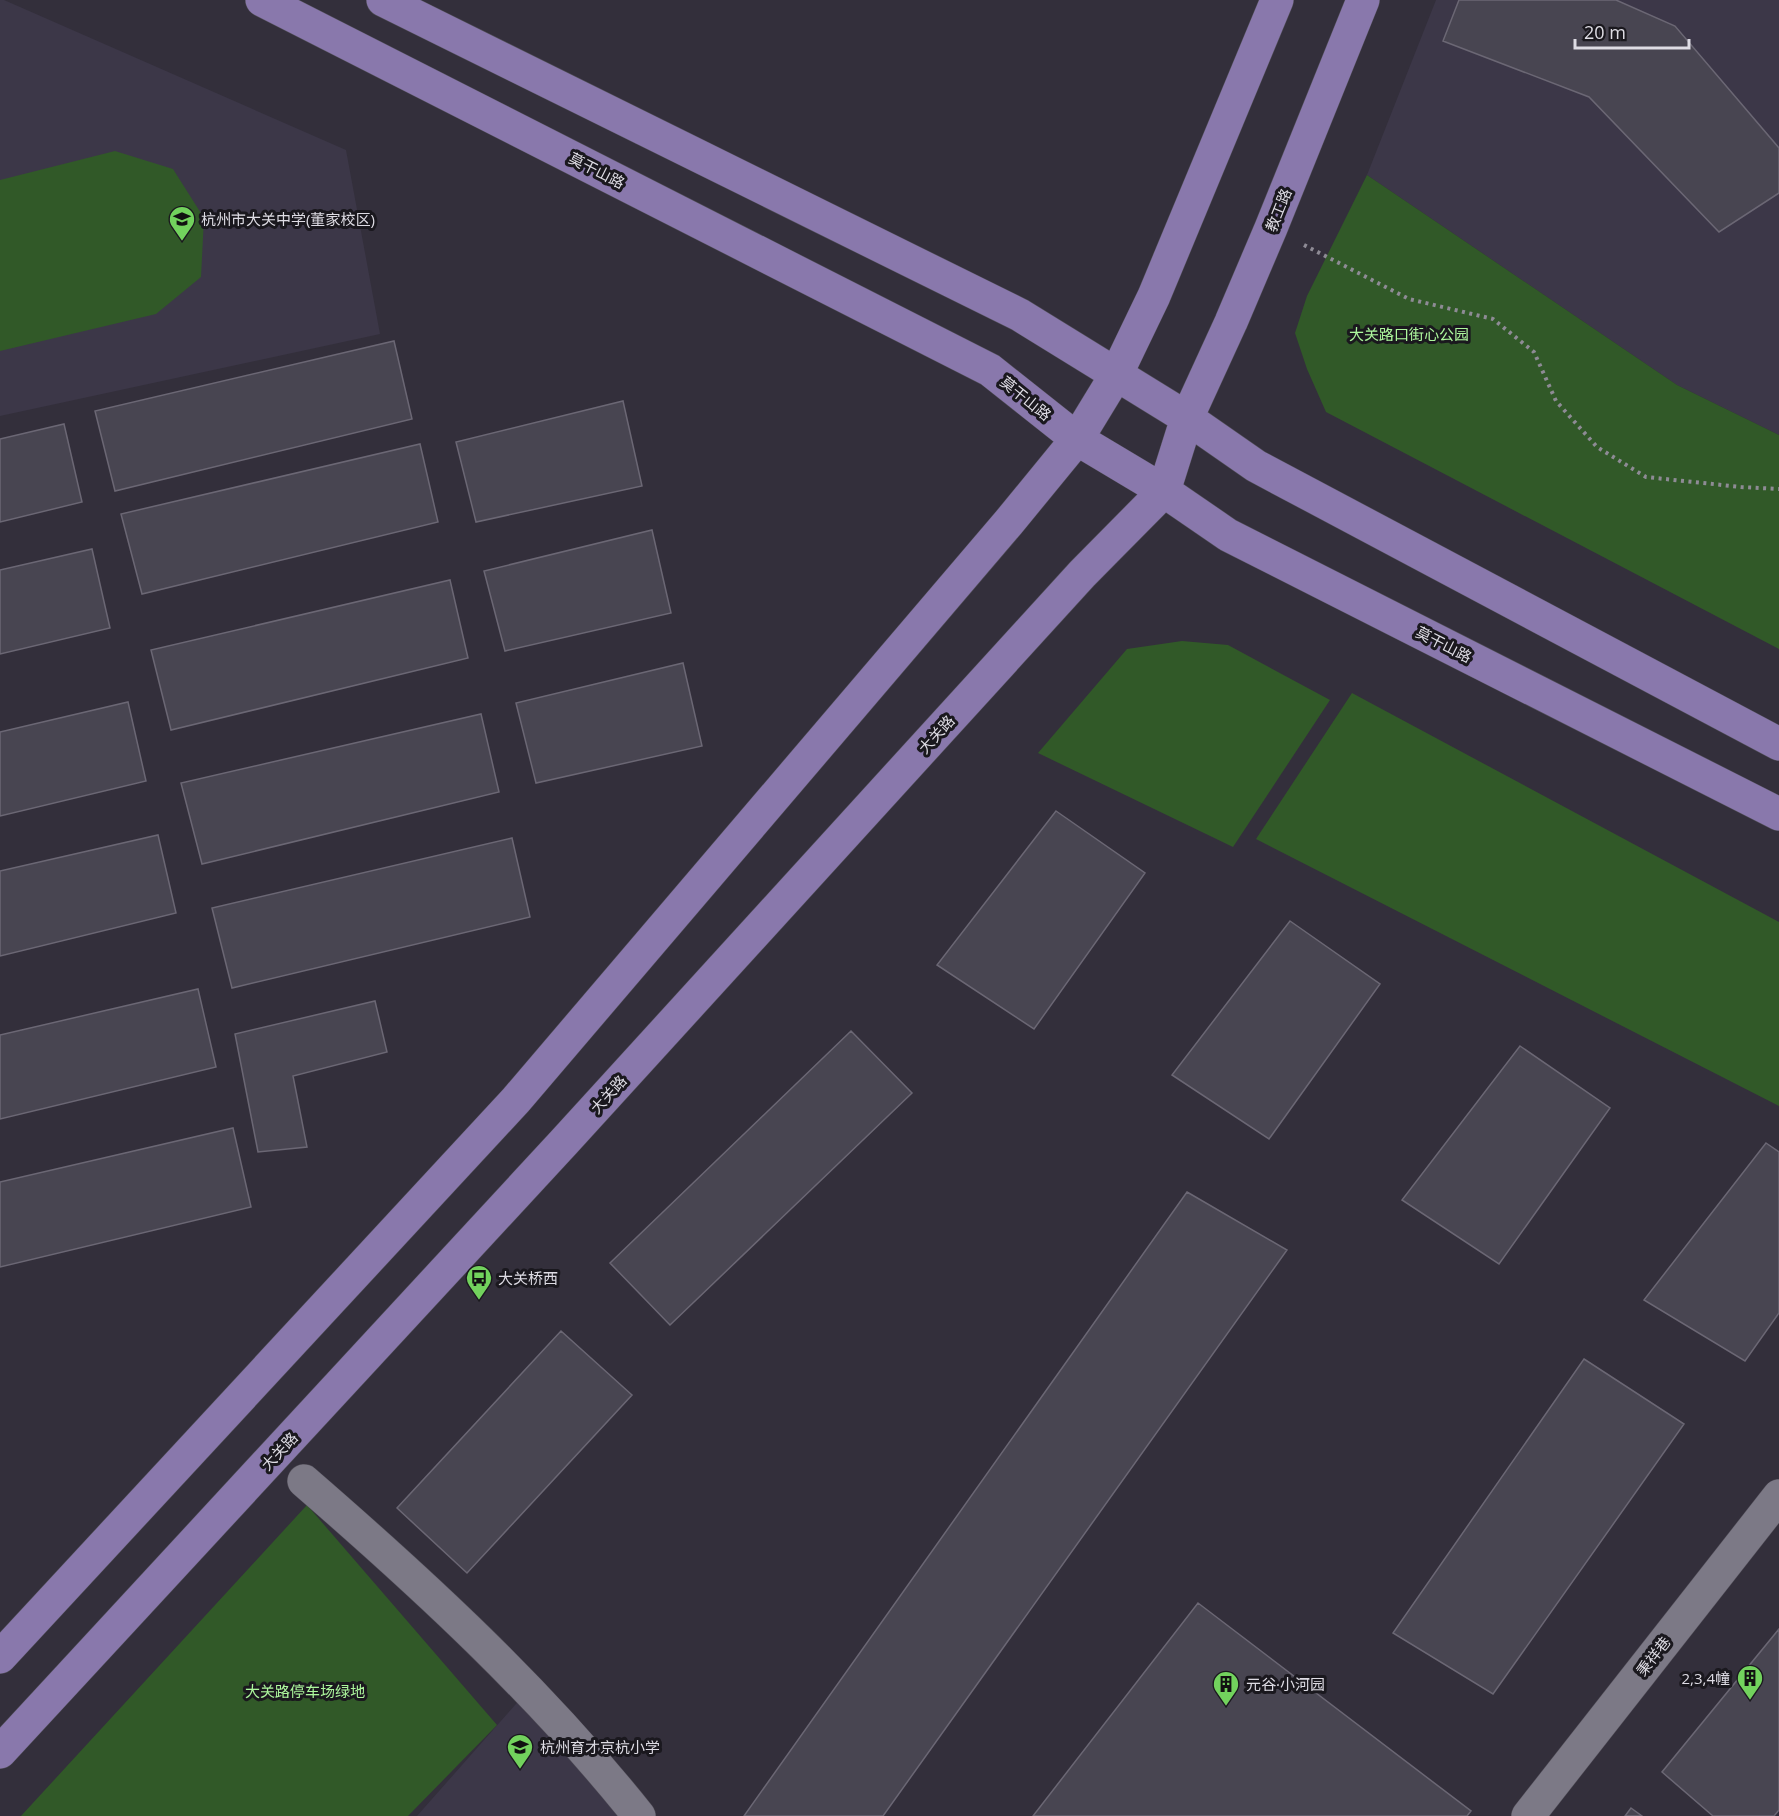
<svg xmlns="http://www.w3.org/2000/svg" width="1779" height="1816" viewBox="0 0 1779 1816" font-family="'Open Sans','Noto Sans SC',sans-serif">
<rect width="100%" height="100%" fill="#332f3b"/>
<!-- built -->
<path fill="#3c3748" d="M0,0H4L346,150L380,334L0,416Z
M1436,0H1779V435L1677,385L1367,175Z
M523,1696L620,1816H417Z"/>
<!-- green -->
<path fill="#315928" d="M115,151L173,169L204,218L201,277L156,314L0,351V180Z
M1367,175L1677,385L1779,435V649L1326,412L1307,369L1295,333L1307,296Z
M1182,641L1228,645L1330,700L1233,847L1038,753L1127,649Z
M1352,693L1779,922V1106L1256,839Z
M307,1505L497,1725L408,1816H21Z"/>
<!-- building -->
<path fill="#484551" stroke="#6b6774" stroke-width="1.5" d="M1459,0H1616L1675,26L1779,148V193L1719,232L1589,97L1443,41Z
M394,341L412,419L115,491L95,411Z
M623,401L642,486L476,522L456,442Z
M64,424L82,502L0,522V439Z
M420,444L438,522L142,594L121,514Z
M652,530L671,613L505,651L484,571Z
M92,549L110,628L0,654V570Z
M450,580L468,658L171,730L151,650Z
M683,663L702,746L536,783L516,703Z
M128,702L146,781L0,816V732Z
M481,714L499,792L202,864L181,783Z
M1056,811L1145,873L1034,1029L937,965Z
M158,835L176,913L0,956V871Z
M512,838L530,917L232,988L212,908Z
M1290,921L1380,984L1269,1139L1172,1075Z
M198,989L216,1067L0,1119V1035Z
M375,1001L387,1052L293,1076L307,1147L258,1152L235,1034Z
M851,1031L912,1093L670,1325L610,1263Z
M1520,1046L1610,1108L1499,1264L1402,1200Z
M233,1128L251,1207L0,1267V1182Z
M1766,1143L1779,1152V1313L1745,1361L1644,1300Z
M1187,1192L1287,1250L883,1816H744Z
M561,1331L632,1395L467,1573L397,1508Z
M1584,1359L1684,1424L1493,1694L1393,1633Z
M1198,1603L1471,1811L1467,1816H1033Z
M1779,1629V1810L1774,1816H1713L1662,1772Z
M1631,1808L1642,1816H1625Z"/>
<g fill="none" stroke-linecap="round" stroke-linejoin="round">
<!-- minor casing -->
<g stroke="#514e58" stroke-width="34">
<path id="minor" d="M304,1481C424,1585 540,1692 639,1816
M1528,1816L1779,1496"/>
</g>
<!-- primary casing -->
<g stroke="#514e58" stroke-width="34">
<path id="primary" d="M262,0L990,370L1077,439L1164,491L1228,535L1779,814
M383,0L1020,315L1187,418L1256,466L1779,744
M0,1657L516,1100L1009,522L1077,439L1116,375L1154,296L1277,0
M0,1752L565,1141L1082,574L1164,491L1187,418L1231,322L1271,228L1363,0"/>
</g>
<!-- path -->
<path stroke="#8e8b95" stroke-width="4" stroke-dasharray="3 4.5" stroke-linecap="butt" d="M1304,245L1409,299L1493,319L1534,352L1556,401L1597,447L1646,477L1741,487L1779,489"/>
<!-- minor -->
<use href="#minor" stroke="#7c7986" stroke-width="33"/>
<!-- primary -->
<use href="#primary" stroke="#8978ac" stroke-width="33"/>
</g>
<!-- icons -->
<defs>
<g id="school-pin" transform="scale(1.35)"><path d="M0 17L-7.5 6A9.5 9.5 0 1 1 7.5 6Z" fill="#72d25d" stroke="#1a181e"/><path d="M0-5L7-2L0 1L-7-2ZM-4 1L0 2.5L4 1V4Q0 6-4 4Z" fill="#111"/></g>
<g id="bus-pin" transform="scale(1.35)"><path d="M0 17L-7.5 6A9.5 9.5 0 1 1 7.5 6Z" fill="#72d25d" stroke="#1a181e"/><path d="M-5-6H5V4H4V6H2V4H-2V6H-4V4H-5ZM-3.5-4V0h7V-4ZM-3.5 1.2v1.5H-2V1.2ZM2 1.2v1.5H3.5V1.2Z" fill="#111"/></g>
<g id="building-pin" transform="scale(1.35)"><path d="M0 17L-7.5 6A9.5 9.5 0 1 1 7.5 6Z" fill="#72d25d" stroke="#1a181e"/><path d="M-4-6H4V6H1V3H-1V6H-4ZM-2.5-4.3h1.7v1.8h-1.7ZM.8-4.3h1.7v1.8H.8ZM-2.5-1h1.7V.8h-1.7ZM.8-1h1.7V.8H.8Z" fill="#111"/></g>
</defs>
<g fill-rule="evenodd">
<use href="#school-pin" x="182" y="219"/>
<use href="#bus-pin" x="479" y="1278"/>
<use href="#building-pin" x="1750" y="1678"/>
<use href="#building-pin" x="1226" y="1684"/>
<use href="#school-pin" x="520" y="1747"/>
</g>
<g text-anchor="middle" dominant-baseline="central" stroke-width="6" stroke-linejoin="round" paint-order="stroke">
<!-- street labels -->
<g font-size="15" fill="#dedce4" stroke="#1a181e">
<text transform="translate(597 170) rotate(27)">莫干山路</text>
<text transform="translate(1278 210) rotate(-68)">教工路</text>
<text transform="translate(1026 398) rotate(39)">莫干山路</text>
<text transform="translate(1444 644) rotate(27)">莫干山路</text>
<text transform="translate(936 734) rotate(-48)">大关路</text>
<text transform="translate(608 1094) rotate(-48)">大关路</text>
<text transform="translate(279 1451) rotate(-47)">大关路</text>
<text transform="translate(1653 1656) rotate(-52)">秉祥巷</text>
</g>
<!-- poi labels -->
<g font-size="15" fill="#dedce4" stroke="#1a181e" text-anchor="start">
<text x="201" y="219">杭州市大关中学(董家校区)</text>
<text x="498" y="1278">大关桥西</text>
<text x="1730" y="1678" text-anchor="end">2,3,4幢</text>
<text x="1246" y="1684">元谷·小河园</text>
<text x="540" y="1747">杭州育才京杭小学</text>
</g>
<!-- park labels -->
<g font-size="15" fill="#adf79d" stroke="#1a181e">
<text x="1409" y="334">大关路口街心公园</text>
<text x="305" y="1691">大关路停车场绿地</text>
</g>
</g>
<!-- scale -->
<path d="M1575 39v9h114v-9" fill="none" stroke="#dedce4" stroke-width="3"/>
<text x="1584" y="39" font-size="18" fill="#dedce4" stroke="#1a181e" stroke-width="4.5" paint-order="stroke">20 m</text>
</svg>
